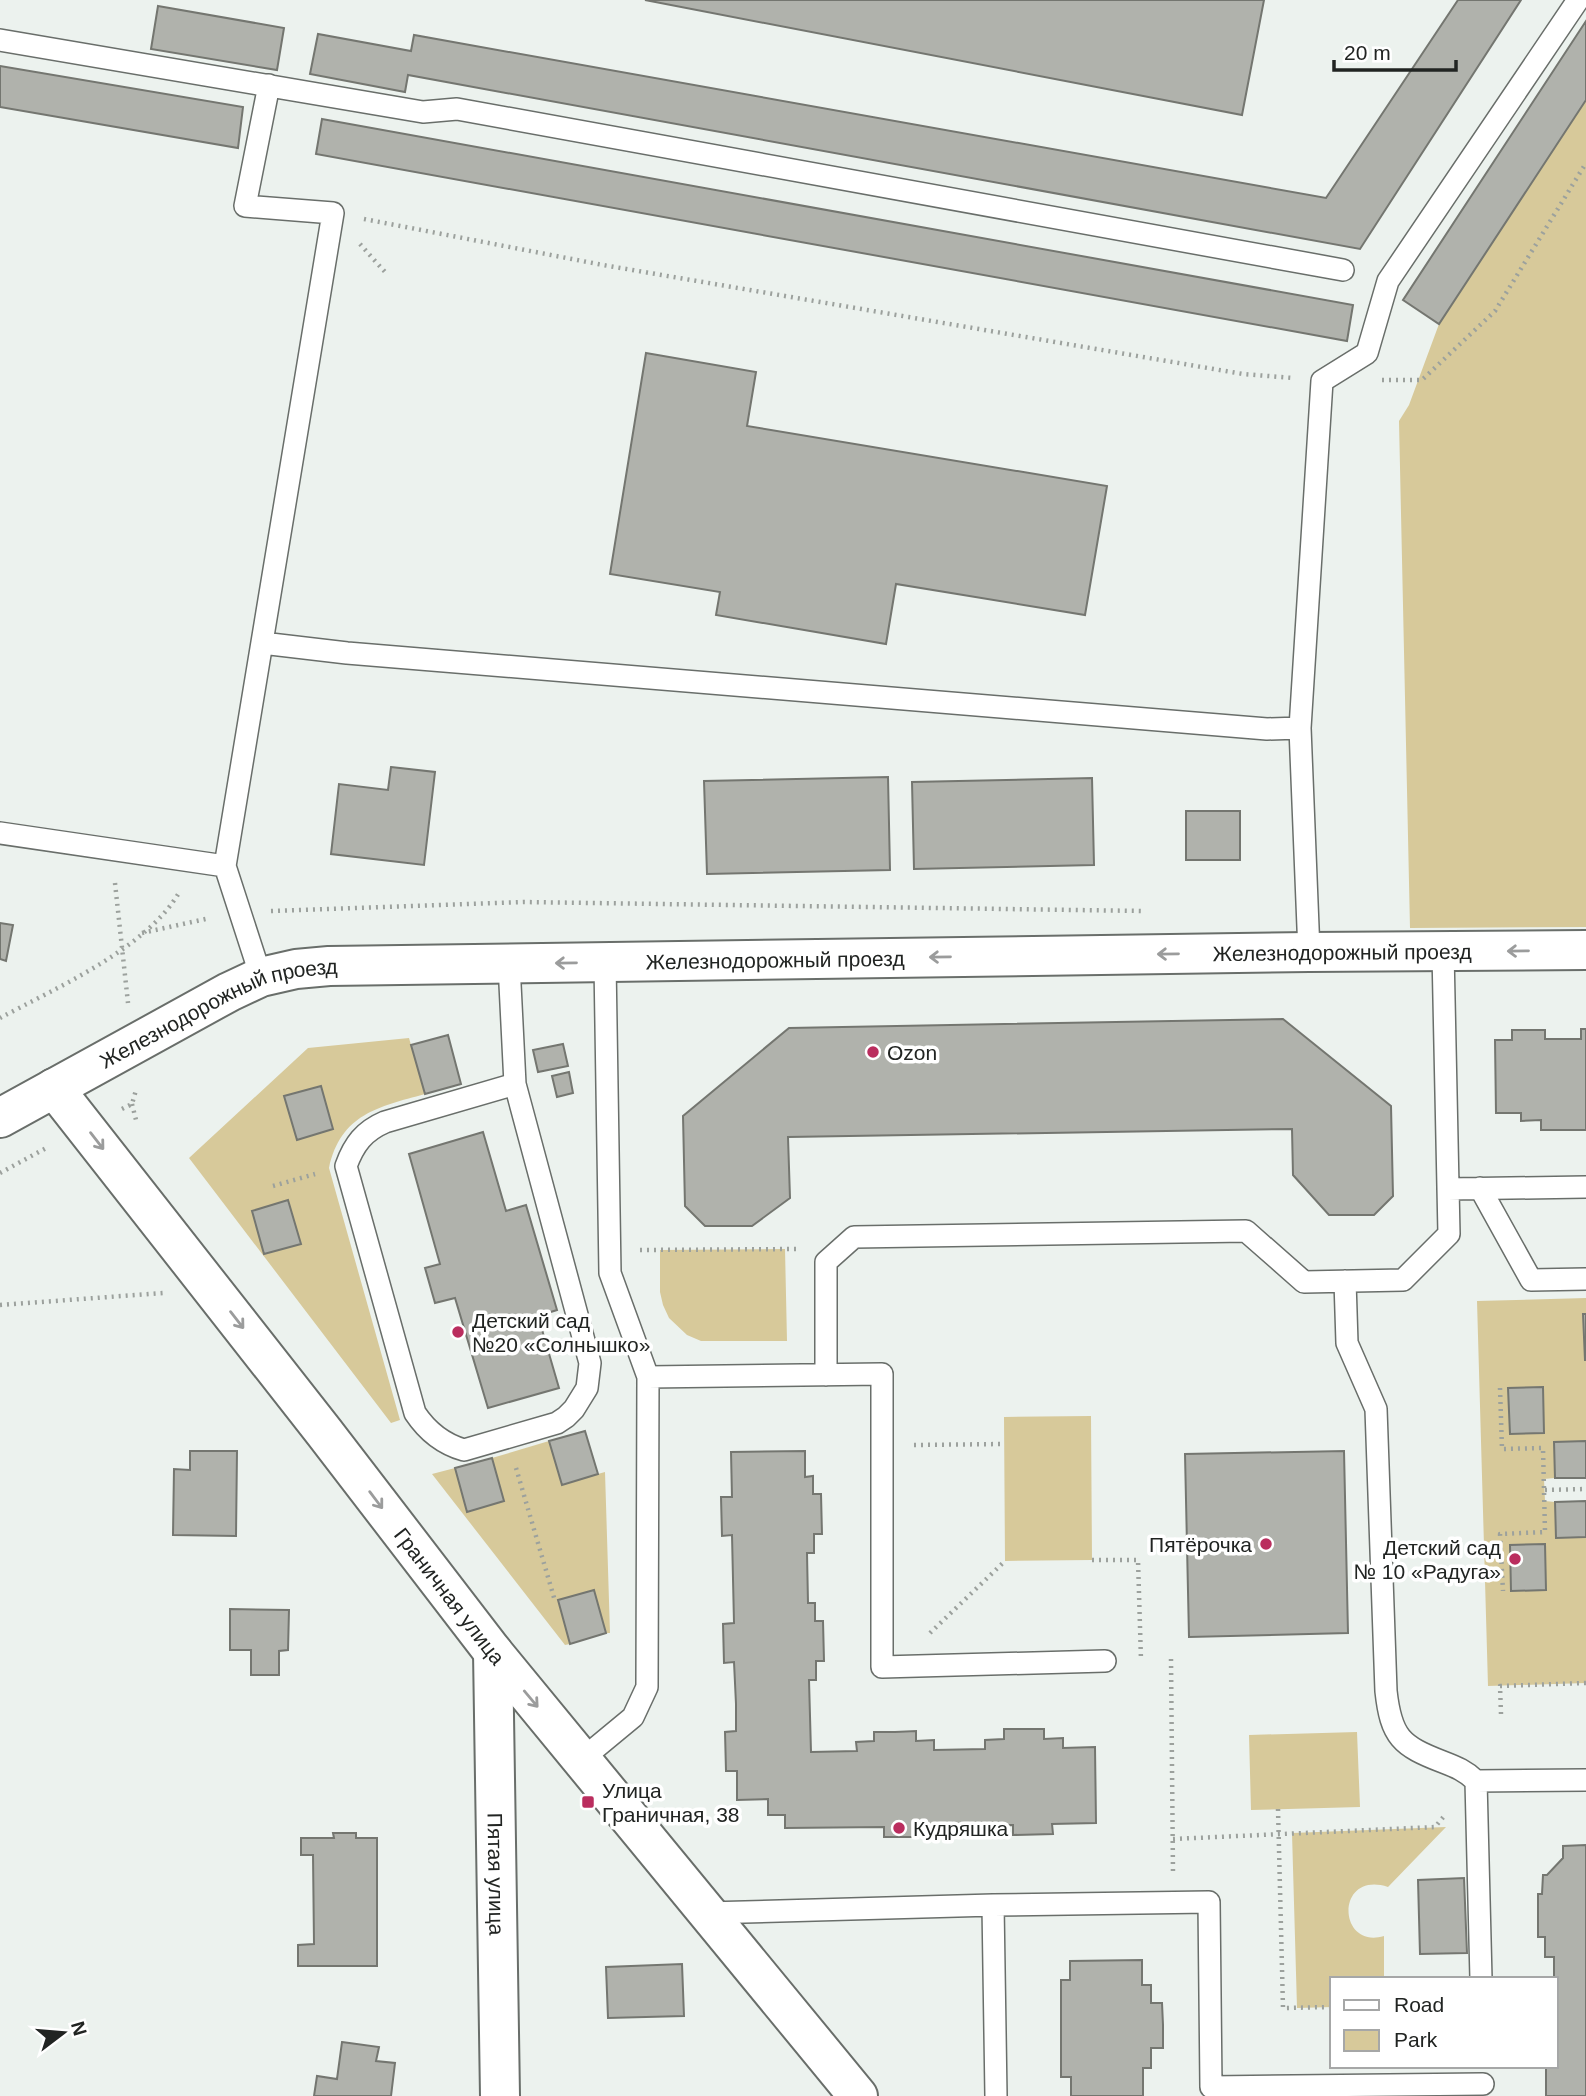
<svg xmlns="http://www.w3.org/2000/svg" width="1586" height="2096" viewBox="0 0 1586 2096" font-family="Arial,sans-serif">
<rect width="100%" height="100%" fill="#ecf2ee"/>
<!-- green -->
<path fill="#d7c99a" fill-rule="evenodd" d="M1586,100V927L1410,928L1399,421L1409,405L1439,324Z
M409,1038L425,1094C378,1107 341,1114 329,1168L400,1420L391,1423L189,1158L308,1048ZM321,1086L333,1129L297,1139L284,1097ZM288,1200L301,1244L265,1254L252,1211Z
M785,1249L787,1341H701L687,1335L669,1318L663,1305L660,1292V1250Z
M1586,1298V1441L1554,1442L1555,1478L1544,1479L1545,1501L1555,1502L1556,1537H1586V1683L1488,1686L1477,1301ZM1543,1387L1544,1433L1510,1434L1509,1388ZM1545,1544L1546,1589L1511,1591L1510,1545Z
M1091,1416L1092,1560L1005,1561L1004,1417Z
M549,1441L562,1484L605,1472L610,1633H606L594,1590L558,1600L570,1644L565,1645L432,1474L455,1468L467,1511L503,1501L492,1458Z
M1357,1732L1360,1807L1251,1810L1249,1735Z
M1446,1827L1388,1887C1335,1870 1337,1950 1384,1936V1979H1332V2007L1297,2008L1292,1833Z"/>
<!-- building -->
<path fill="#b0b2ac" stroke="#747670" stroke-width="2" d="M645,0H1264L1242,115Z
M1458,0H1521L1360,249L408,75L405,92L310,74L318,34L411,51L414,35L1326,198Z
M158,6L284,28L277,70L151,49Z
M1586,21V100L1439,324L1403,300Z
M0,66L243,107L238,148L0,107Z
M322,119L1353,305L1347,341L316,154Z
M646,353L756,372L747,426L1107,486L1085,615L896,584L886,644L716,615L720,592L610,574Z
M391,767L435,772L424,865L331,854L339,784L388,790Z
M888,777L890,870L707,874L704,781Z
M1092,778L1094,865L914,869L912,782Z
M1186,811H1240V860H1186Z
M0,923L13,925L6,961L0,959Z
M1283,1019L1391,1106L1393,1196L1374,1215H1329L1293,1175L1292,1129L788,1137L790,1198L752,1226H705L685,1206L683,1116L789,1028Z
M1581,1029H1586V1130H1541V1120L1521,1121V1113H1496L1495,1040H1512V1030H1545V1039H1581Z
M448,1035L461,1084L425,1094L411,1045Z
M563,1044L568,1066L538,1072L533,1050Z
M569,1072L573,1093L557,1097L552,1076Z
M321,1086L333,1129L297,1140L284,1096Z
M483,1132L506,1211L526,1205L557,1310L538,1316L559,1388L488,1408L455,1298L435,1303L425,1268L440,1264L409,1154Z
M288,1200L301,1244L264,1254L252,1211Z
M1583,1314H1586V1360H1585Z
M1543,1387L1544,1433L1510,1434L1508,1388Z
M585,1431L598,1474L562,1485L549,1441Z
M1586,1441V1478H1555L1554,1442Z
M190,1451H237L236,1536L173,1535L174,1469L190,1470Z
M805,1451V1477L813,1476V1494H821L822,1534H814V1553H807L808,1603H815V1621H823L824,1661H816V1680H809L811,1752L857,1751L856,1742L874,1741V1732H895L916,1731V1741L934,1740V1750L985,1749V1740L1004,1739V1729H1044V1739L1063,1738V1748L1095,1747L1096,1823L1052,1824L1053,1834L1013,1835V1825L923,1826L924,1837H884V1827L785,1828V1815H768V1799L737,1800V1771H726L725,1732L736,1731V1704L734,1662L724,1663L723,1624L734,1623L732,1535L722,1536L721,1497H732L731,1452Z
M1344,1451L1348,1633L1189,1637L1185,1454Z
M492,1458L504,1501L467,1512L455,1468Z
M1586,1501V1537L1556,1538L1555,1502Z
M1545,1544L1546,1590L1511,1591L1510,1545Z
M594,1590L606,1633L570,1644L558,1600Z
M230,1609L289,1610L288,1650L279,1651V1675H251V1650H230Z
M333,1833H356V1838H377V1966H298V1945L314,1944L313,1855H301V1838H334Z
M1586,1845V2096H1546V2066H1556V1979H1554V1957H1545V1937H1538V1894H1542L1543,1875H1547L1563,1858V1846Z
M1464,1878L1467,1953L1420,1954L1418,1880Z
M1142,1960V1985H1151V2003H1162L1163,2025V2048H1151V2068H1143V2096H1071V2077H1061V1980H1070V1961Z
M682,1964L684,2016L608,2018L606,1967Z
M342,2042L379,2047L376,2061L395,2063L391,2096H314L317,2076L337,2079Z"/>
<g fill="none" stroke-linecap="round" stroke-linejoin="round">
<!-- lane casing -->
<g stroke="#696e6a" stroke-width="24">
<path id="lane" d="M0,40L423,112L457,109L1343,270
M262,643L347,653L1267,729L1300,728L1309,952
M1300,728L1322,381L1367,353L1388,281L1578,0
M0,833L225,866
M509,964L515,1084L385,1122C364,1131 354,1144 346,1166L415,1413C427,1431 443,1444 464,1450L557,1423L566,1417L574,1409L587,1388L590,1363L515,1084
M261,977L225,866L333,213L245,206L269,85
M1480,1188L1531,1280L1586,1279
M1448,1189L1586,1187
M1345,1281L1347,1343L1376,1409L1386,1691C1391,1737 1401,1746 1443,1762C1456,1767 1466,1771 1476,1781L1481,1979
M826,1375V1262L854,1237L1246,1231L1304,1282L1403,1280L1449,1234L1443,952
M648,1377L882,1374V1667L1105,1661
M581,1760L633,1717L647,1687L648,1377L610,1273L605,963
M1476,1781L1586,1780
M706,1913L993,1905
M996,2096L993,1905L1209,1902L1211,2087L1483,2084"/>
</g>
<!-- street casing -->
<g stroke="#696e6a" stroke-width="42">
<g id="street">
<path id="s1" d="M54,1088L324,1432L493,1652L858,2096"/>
<path id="s2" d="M0,1118L229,992L261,977L296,969L329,966L1309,952L1586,950"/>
<path id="s3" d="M493,1652L500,2096"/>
</g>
</g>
<!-- path -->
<path stroke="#9ca19d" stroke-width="4.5" stroke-dasharray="2 5" stroke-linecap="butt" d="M364,219L603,265L1243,374L1293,378
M360,244L385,272
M1382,380H1422L1495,311L1586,163
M115,883L128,1003
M271,911L523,902L1144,911
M142,933L210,918
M0,1018C56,988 148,948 180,891
M132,1104L137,1124
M122,1109L132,1104L136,1090
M0,1173L48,1147
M273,1186L315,1174
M640,1250L799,1249
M0,1305L163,1293
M1500,1388L1502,1449L1543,1448L1545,1532L1500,1534L1503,1591
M914,1445L1004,1444
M516,1468L555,1601
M1545,1490L1586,1489
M1092,1560H1138L1141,1660
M930,1633L1005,1561
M1171,1659L1173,1873
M1501,1714L1500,1686L1586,1683
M1278,1809L1283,2008L1332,2007
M1173,1839L1435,1827L1445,1815"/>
<!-- lane -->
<use href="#lane" stroke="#fff" stroke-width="21"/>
<!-- street -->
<use href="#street" stroke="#fff" stroke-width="38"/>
</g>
<!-- one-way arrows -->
<defs><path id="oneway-shaft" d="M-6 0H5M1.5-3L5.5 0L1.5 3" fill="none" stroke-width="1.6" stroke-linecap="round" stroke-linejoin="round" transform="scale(1.75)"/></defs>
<g stroke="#9b9c9c">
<use href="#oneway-shaft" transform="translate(1518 951) rotate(179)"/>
<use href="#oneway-shaft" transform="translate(1168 954) rotate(179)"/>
<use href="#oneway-shaft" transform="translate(940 957) rotate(179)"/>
<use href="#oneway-shaft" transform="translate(566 963) rotate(179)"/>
<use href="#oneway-shaft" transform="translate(97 1141) rotate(52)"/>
<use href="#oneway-shaft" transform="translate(237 1320) rotate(52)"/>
<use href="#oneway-shaft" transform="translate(376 1500) rotate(53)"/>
<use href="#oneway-shaft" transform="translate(531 1699) rotate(50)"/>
</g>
<!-- markers -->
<g fill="#ba2d5e" stroke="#fff" stroke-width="2.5">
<circle cx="873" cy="1052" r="7"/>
<circle cx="458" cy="1332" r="7"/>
<circle cx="1266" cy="1544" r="7"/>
<circle cx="1515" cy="1559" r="7"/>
<rect x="581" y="1795" width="14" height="14" rx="3.5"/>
<circle cx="899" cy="1828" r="7"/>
</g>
<g text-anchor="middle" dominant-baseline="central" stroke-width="7" stroke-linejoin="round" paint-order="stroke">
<!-- street labels -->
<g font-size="21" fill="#212422" stroke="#fff">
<text stroke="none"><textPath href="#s2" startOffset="1379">Железнодорожный проезд</textPath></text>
<text stroke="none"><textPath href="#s2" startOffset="812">Железнодорожный проезд</textPath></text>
<text stroke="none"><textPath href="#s2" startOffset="245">Железнодорожный проезд</textPath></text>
<text stroke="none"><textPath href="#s1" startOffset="644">Граничная улица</textPath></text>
<text stroke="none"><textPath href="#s3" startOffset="222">Пятая улица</textPath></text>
</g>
<!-- poi labels -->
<g font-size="21" fill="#212422" stroke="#fff" text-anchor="start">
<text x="887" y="1052">Ozon</text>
<text x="472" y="1320">Детский сад<tspan x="472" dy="24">№20 «Солнышко»</tspan></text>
<text x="1252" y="1544" text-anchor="end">Пятёрочка</text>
<text x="1501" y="1547" text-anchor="end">Детский сад<tspan x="1501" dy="24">№ 10 «Радуга»</tspan></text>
<text x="602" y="1790">Улица<tspan x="602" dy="24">Граничная, 38</tspan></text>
<text x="913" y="1828">Кудряшка</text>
</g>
</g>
<!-- legend -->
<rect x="1330" y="1977" width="228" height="91" fill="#ffffff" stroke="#a6a7a7" stroke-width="2"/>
<rect x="1344" y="2000" width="35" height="10" fill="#ffffff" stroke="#a6a7a7" stroke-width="2"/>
<text x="1394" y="2012" font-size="21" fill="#212422">Road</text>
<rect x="1344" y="2030" width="35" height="21" fill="#d7c99a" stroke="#a6a7a7" stroke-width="2"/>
<text x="1394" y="2047" font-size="21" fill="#212422">Park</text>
<!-- north arrow -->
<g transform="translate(63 2033) rotate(74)" stroke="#ffffff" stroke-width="5" paint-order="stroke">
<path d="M0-5L12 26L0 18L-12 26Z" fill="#212422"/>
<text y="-10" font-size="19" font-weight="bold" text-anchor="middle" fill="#212422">N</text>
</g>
<!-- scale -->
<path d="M1334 60v10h122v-10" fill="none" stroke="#212422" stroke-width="3.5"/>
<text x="1344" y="60" font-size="21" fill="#212422" stroke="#ffffff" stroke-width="5" paint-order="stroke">20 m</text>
</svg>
